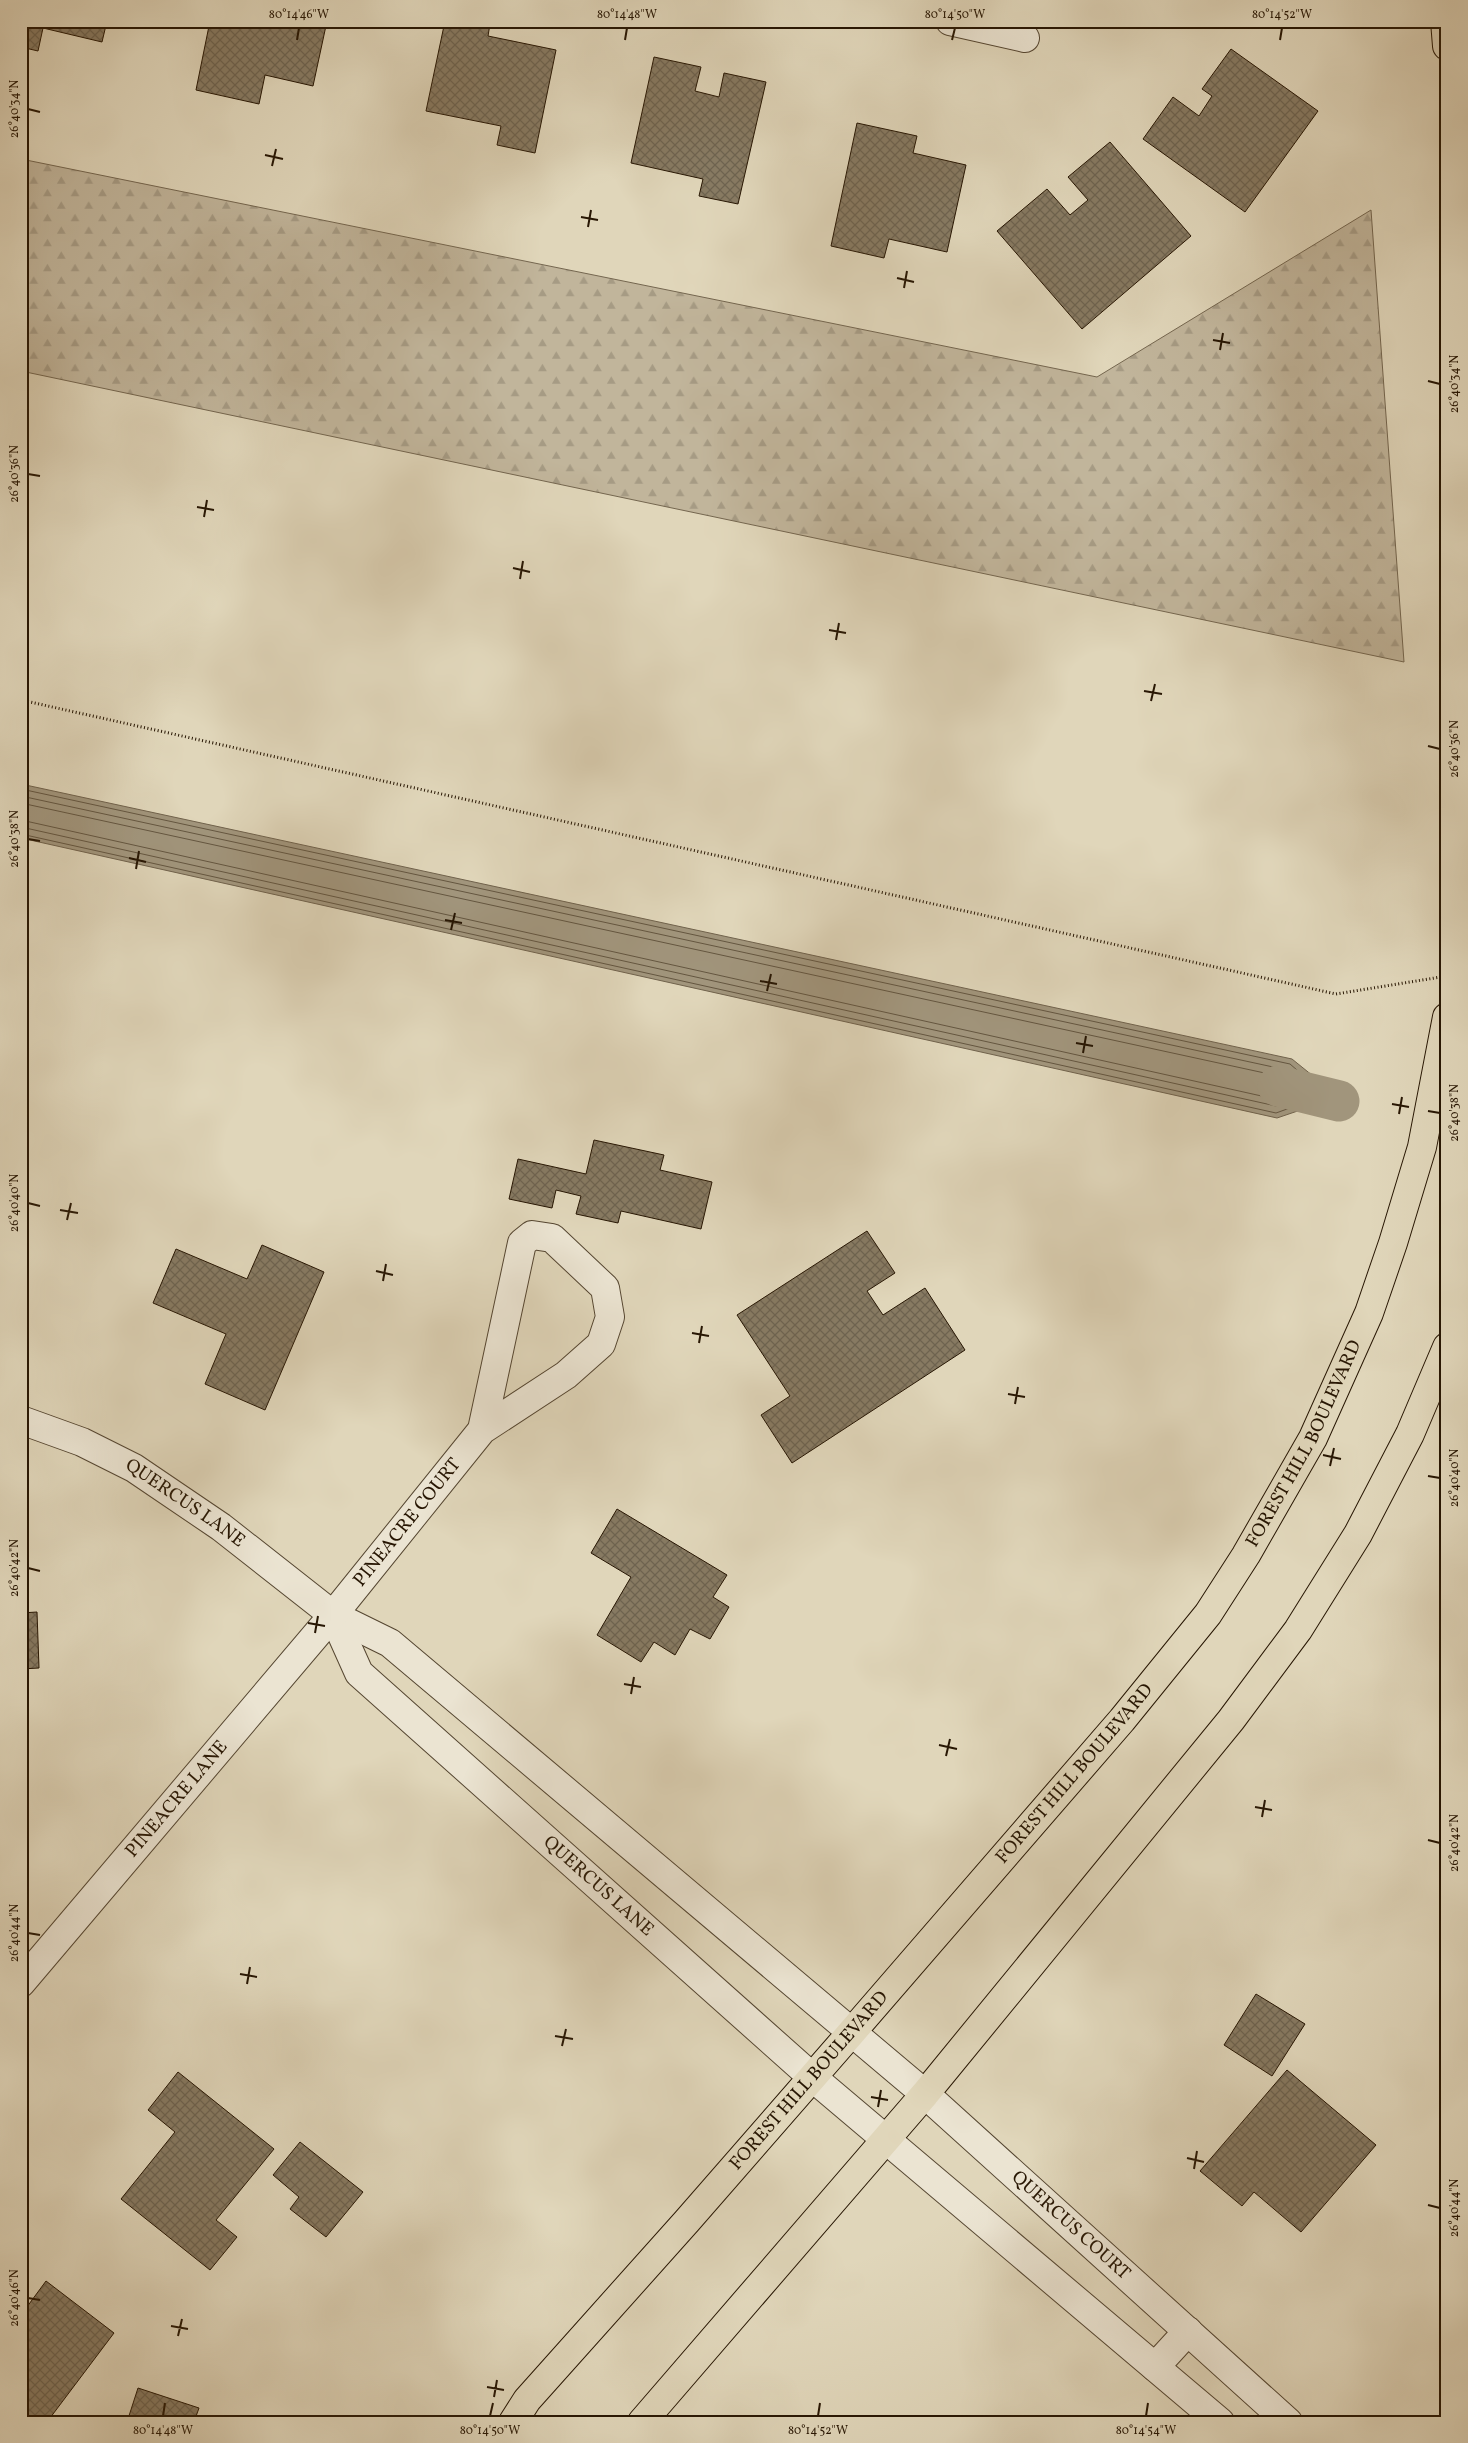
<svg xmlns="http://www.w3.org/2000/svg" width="1468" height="2443" viewBox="0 0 1468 2443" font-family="Vollkorn,serif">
<defs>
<pattern id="forest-firs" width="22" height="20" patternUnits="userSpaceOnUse" patternTransform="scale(1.25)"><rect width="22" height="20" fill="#c1b59b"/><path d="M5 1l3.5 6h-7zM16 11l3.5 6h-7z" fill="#a69b84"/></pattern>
<pattern id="building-cross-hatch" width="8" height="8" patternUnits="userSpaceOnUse" patternTransform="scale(1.25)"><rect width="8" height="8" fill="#877a62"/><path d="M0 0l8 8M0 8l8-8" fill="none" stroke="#6e634f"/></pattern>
</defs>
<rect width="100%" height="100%" fill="#e0d6ba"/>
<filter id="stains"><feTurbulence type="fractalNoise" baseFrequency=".004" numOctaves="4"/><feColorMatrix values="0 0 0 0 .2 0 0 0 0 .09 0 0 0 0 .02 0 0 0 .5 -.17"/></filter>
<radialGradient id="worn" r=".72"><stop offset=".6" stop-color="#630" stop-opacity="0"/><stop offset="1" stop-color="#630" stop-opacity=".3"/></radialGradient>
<!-- forest -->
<path fill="url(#forest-firs)" stroke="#74664f" d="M21,159L1097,377L1371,210L1404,662L21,371Z"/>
<!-- water -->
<path fill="#a1957c" stroke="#70624c" d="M21,784L1292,1059L1339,1097L1277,1118L21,838Z"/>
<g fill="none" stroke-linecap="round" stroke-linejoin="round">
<!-- shore -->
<path stroke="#645640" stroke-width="1" d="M21,789L1290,1064L1326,1095L1276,1113L21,834
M21,796L1287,1070L1313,1093L1276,1106L21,827
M21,803L1283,1077L1298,1090L1275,1099L21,820"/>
<!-- canal -->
<path stroke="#a1957c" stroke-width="41" d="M1278,1086L1339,1101"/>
</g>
<!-- building -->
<path fill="url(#building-cross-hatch)" stroke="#271603" d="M21,21H107L102,42L43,28L38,51L21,47Z
M210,21H327L313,86L265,75L259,104L196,90Z
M445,21H478L490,24L488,36L556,50L535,153L497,145L501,126L426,111Z
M1231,49L1318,111L1245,212L1143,139L1173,97L1199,116L1212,96L1202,89Z
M654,57L701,67L695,91L719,97L724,73L766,82L738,204L699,196L703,179L631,163Z
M857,123L917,136L913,153L966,165L947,252L889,239L884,258L831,246Z
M1110,142L1191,236L1082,329L997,231L1047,189L1070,215L1088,200L1068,177Z
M594,1140L664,1155L660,1170L712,1182L701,1229L621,1211L618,1223L576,1214L581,1196L556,1190L552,1208L509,1199L518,1159L586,1174Z
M867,1231L895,1273L867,1291L883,1315L925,1288L965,1350L792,1463L761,1415L790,1396L737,1315Z
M262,1245L324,1272L265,1410L205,1384L226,1334L153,1303L176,1249L247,1279Z
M617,1509L727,1575L713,1597L729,1607L710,1639L690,1629L675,1655L654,1642L641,1662L597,1635L631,1577L591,1553Z
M37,1612L39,1668L21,1669V1613Z
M1256,1994L1305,2024L1272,2076L1224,2045Z
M1287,2070L1376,2145L1301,2232L1254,2192L1242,2206L1200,2171Z
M178,2072L274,2149L216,2220L237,2237L210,2270L121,2199L175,2132L148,2110Z
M300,2142L363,2192L326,2237L290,2209L299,2197L273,2175Z
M46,2281L114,2333L47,2422H21V2315Z
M138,2388L199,2408L194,2422H127Z"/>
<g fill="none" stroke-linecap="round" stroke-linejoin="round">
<!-- minor casing -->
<g stroke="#554631" stroke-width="30">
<g id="minor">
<path d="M950,21L1025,38"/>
<path id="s1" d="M21,1420L82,1442L134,1468L221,1527L333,1615L390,1643L925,2094L1288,2422"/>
<path id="s2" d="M333,1615L359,1673L812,2077L1220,2422"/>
<path id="s3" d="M21,1983L333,1615L482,1430L566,1375L601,1344L610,1317L605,1288L552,1238L532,1235L522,1243L482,1430"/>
<path d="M1155,2367L1188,2331"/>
</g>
</g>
<!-- major casing -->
<g stroke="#271603" stroke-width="30">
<g id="major">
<path d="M1445,21L1447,46"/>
<path id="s4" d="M513,2422L527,2400L687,2221L851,2033L1122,1720L1208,1614L1246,1555L1313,1438L1369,1313L1393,1243L1422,1147L1447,1017"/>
<path d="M642,2422L925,2094L1231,1720L1298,1630L1358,1534L1410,1434L1447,1347"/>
</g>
</g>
<!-- path -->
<path stroke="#271603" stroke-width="3" stroke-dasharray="1 2.5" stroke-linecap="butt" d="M21,700L1336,994L1447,976"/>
<!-- minor -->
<use href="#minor" stroke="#ebe4d2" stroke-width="28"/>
<!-- major -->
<use href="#major" stroke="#e0d6ba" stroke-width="28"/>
</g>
<!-- ticks -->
<path fill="none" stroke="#271603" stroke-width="2" d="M297,40L299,28M625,40L627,28M952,40L955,28M1280,40L1282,28M28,109L40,112M265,155L283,159M272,166L276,149M581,217L598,220M588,227L591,210M897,278L914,282M904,288L907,271M1213,340L1230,343M1220,350L1223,333M1428,381L1440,384M28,474L40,476M197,507L214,510M204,517L207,500M513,568L530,572M520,579L523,561M829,630L846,633M836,640L839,623M1144,691L1162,694M1151,701L1155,684M1428,746L1440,749M28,839L40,841M129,858L146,862M136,869L139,851M445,920L462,923M451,930L455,913M760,981L777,984M767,991L771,974M1076,1043L1093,1046M1083,1053L1086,1036M1392,1104L1409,1107M1428,1111L1440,1113M1399,1114L1402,1097M28,1203L40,1206M60,1210L78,1213M67,1220L71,1203M376,1271L393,1275M383,1281L386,1264M692,1333L709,1336M699,1343L702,1326M1008,1394L1025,1397M1015,1404L1018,1387M1323,1455L1341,1459M1330,1466L1334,1448M1428,1476L1440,1478M28,1568L40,1571M308,1623L325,1626M315,1633L318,1616M624,1684L641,1687M631,1694L634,1677M939,1745L957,1749M946,1756L950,1739M1255,1807L1272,1810M1262,1817L1265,1800M1428,1840L1440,1843M28,1933L40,1935M240,1974L257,1977M247,1984L250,1967M555,2036L573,2039M562,2046L566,2029M871,2097L888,2100M878,2107L881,2090M1187,2158L1204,2162M1194,2169L1197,2151M1428,2205L1440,2208M28,2298L40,2300M171,2326L188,2329M178,2336L182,2319M487,2387L504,2390M494,2397L497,2380M163,2416L165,2403M490,2416L493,2403M818,2416L820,2403M1146,2416L1148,2403"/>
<g text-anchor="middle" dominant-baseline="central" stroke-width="4" stroke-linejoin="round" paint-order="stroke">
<!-- street labels -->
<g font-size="19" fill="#271603" stroke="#ebe4d2">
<text stroke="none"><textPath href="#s4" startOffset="1262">FOREST HILL BOULEVARD</textPath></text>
<text stroke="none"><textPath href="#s1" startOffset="185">QUERCUS LANE</textPath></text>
<text stroke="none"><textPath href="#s3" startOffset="601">PINEACRE COURT</textPath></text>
<text stroke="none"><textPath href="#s4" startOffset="858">FOREST HILL BOULEVARD</textPath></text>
<text stroke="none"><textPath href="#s3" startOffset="241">PINEACRE LANE</textPath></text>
<text stroke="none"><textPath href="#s2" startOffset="384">QUERCUS LANE</textPath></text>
<text stroke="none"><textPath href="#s4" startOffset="452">FOREST HILL BOULEVARD</textPath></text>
<text stroke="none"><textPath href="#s1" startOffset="1330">QUERCUS COURT</textPath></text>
</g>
</g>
<!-- margin -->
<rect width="1468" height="2443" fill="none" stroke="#e0d6ba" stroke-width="55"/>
<rect x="28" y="28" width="1412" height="2388" fill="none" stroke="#271603" stroke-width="2"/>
<g font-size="12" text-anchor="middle" fill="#271603">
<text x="299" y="18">80°14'46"W</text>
<text x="627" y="18">80°14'48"W</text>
<text x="955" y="18">80°14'50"W</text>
<text x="1282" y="18">80°14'52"W</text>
<text transform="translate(14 109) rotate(-90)" y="4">26°40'34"N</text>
<text transform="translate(1454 384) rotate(-90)" y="4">26°40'34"N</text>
<text transform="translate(14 474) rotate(-90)" y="4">26°40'36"N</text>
<text transform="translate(1454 749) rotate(-90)" y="4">26°40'36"N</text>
<text transform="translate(14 839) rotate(-90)" y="4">26°40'38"N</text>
<text transform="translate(1454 1113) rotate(-90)" y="4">26°40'38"N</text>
<text transform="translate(14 1203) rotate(-90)" y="4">26°40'40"N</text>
<text transform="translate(1454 1478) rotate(-90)" y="4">26°40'40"N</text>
<text transform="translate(14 1568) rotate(-90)" y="4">26°40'42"N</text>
<text transform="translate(1454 1843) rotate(-90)" y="4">26°40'42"N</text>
<text transform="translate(14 1933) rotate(-90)" y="4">26°40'44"N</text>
<text transform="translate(1454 2208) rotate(-90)" y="4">26°40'44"N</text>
<text transform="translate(14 2298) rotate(-90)" y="4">26°40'46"N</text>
<text x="163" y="2434">80°14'48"W</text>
<text x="490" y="2434">80°14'50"W</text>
<text x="818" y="2434">80°14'52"W</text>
<text x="1146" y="2434">80°14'54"W</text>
</g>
<rect width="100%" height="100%" filter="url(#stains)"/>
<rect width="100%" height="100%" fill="url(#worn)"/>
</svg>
